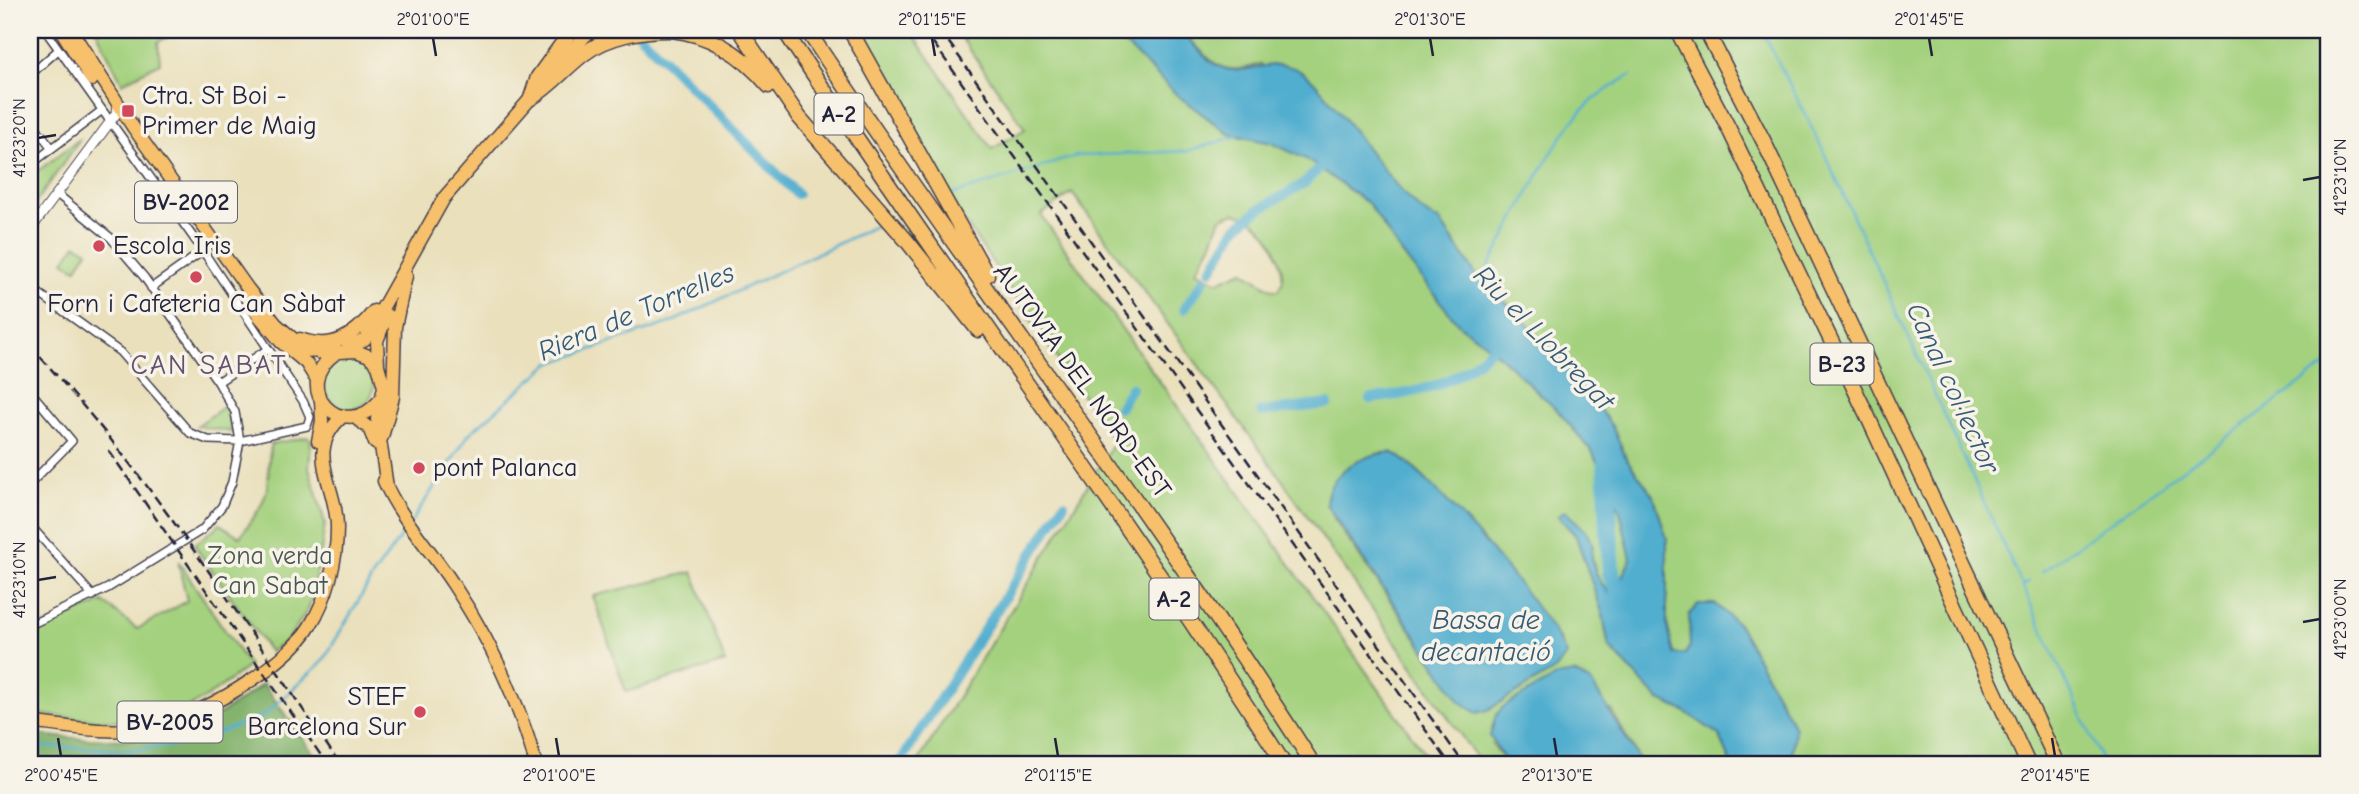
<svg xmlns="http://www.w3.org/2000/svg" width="2359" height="794" viewBox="0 0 2359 794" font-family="'Comic Neue',sans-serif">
<rect width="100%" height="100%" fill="#f7f3e8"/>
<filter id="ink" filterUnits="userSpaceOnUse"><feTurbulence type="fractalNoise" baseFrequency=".0143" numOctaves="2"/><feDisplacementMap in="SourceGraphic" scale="14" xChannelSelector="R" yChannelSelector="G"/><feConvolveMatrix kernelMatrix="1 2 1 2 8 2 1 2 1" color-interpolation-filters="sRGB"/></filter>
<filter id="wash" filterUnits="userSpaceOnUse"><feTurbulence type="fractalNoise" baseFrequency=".00686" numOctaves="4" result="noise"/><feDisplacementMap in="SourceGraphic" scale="28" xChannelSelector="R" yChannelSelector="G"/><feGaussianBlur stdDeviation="1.57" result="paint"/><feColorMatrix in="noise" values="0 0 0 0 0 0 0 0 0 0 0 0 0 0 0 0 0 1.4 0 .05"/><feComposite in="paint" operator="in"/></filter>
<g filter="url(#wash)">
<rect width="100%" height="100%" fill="#eae0bc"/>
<!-- green -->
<path fill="#a4d17e" stroke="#637a5c" stroke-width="2" fill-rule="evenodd" d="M96,30H166L169,36L158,42L160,63L122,83Z
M854,30H910L992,149L1025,129L956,30H1102L1130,49L1177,95L1229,134L1272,143L1306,159L1369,204L1399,250L1459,325L1490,347L1558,411L1592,451L1620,511L1631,559L1611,597C1600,581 1588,565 1593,545L1558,516L1576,536L1602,612L1609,647L1658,699L1684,711L1719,735L1732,764H1642L1611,710L1492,744L1507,764H1481L1277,473L1072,193L1041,215L1432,764H917L1114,442L963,219ZM1235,213C1266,220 1281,252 1283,281L1278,290H1273L1243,271L1218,282L1196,271L1211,245L1221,218ZM1381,453L1412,465L1472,529L1561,641L1556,669L1486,711L1460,701L1335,521L1327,495C1342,471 1353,460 1381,453Z
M1178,30H2329V764H1795L1792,758L1795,728L1739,625L1689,615L1690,646L1685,654H1674L1667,624V539L1654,497L1626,458L1612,426L1584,389L1513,308L1484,286L1439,220L1431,219L1260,64C1212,81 1213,55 1178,30Z
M81,138L30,211V177Z
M76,244L88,251L76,269L64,261Z
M324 384a25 25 0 1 1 50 0a25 25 0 1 1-50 0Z
M225,406L232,432L197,426Z
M308,437L311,441L309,468L325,523L321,551L309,608L288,639L270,652L194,545L220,524L240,537C250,522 264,506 267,488C269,474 268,458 271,444Z
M178,561L249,666C233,677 217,691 200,701C151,731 84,719 30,713V632L103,602L137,629L187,601Z
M693,572L725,662L626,692L593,596Z"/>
<!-- forest -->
<path fill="#83b36d" stroke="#526a54" stroke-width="2" d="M263,684L321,764H30V734C90,740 152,748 209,720C228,710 245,697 263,684Z"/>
<!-- water -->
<path fill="#51aecf" stroke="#3a6885" stroke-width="2" d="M1102,30H1178C1193,40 1206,63 1223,68C1252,78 1276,49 1310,78C1342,106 1405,214 1439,220L1484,286L1513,308L1584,389L1612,426L1626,458L1654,497L1667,539V624L1674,654H1685L1690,646L1689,615L1698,604H1715L1739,625L1795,728L1792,758L1795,764H1732L1719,735L1684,711L1658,699L1609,647L1602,612L1576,536L1558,516L1565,511L1585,530L1593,545C1588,565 1599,582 1612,596L1631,559L1620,511L1592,451L1558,411L1490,347L1459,325L1399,250L1369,204L1306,159L1272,143L1229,134L1177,95L1130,49Z
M1392,452C1429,472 1552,615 1566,655L1556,669L1486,711L1476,713L1460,701L1326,504C1329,470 1363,454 1392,452Z
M1574,673L1591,682L1642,764H1507L1490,736L1496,715L1503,707L1557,676Z"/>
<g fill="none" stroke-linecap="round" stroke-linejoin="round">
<!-- stream -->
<path stroke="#51aecf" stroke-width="2.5" d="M1762,30L1821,146L2104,764
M948,196L1076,156L1188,151L1237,136
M1480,281C1513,227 1539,163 1579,114C1593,97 1613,86 1631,75
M412,521L469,434L549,364L672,322L884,222
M2042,572L2329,363
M2022,587L2029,581
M30,746L131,750L190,744L265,715L323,661L373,576L406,529"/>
<!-- canal -->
<path stroke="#51aecf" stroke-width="10" d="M635,30L797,194
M1211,270L1236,228L1258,210L1305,183L1327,160
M1184,309L1204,280
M1370,399C1429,391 1456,385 1499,341
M1119,408L1131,388
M1261,412L1328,404
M899,764L1064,504"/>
<!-- river -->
<path stroke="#51aecf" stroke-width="18" d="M1606,463L1611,574L1625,607"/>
</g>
</g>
<g filter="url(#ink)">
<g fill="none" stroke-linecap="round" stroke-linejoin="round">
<!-- minor casing -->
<g stroke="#403e4e" stroke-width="10">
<path id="minor" d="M30,75L57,51
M30,120L52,148
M30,165L101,111
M30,287L120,352L190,433L208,440L240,441L307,426L310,417L303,401L203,251L45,30
M151,288L203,251
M218,382L268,349
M30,391L72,441L30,484
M30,525L93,596
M30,625L108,588L202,530L222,506L232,482L240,441L235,412L218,382L144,277L111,238L57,194"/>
</g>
<!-- tertiary casing -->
<g stroke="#403e4e" stroke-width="11">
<path id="tertiary" d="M30,230L116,114L117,104"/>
</g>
<!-- primary casing -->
<g stroke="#403e4e" stroke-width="15">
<path id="primary" d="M61,30L92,80
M71,30L133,127L248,289L276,324L306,350L324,353L356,351L369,356L378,365L384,387L377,419L387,487
M254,310L281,342L306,363L316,379
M300,339C333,351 354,336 374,311
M346,350L365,339L444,198L590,30
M336,353C287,387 343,445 379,401
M378,365L377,341L387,315
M354,417L369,428L375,443
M382,437L393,397L395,327L406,276
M318,441L322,421L321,400
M384,481C400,518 431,550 453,584C490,640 518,699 536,764
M30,722C70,727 111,735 151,727C198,718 285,667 310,626C327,599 337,561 337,529C338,485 302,452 343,416"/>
</g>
<!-- motorway casing -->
<g stroke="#403e4e" stroke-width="17">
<path id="motorway" d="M671,30C712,34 743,55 769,86
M740,30L799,117L907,241L978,330
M784,30C947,277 1125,514 1284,764
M807,30C972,277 1153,513 1313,764
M850,30L987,275
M1677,30L1728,127L1867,415L2028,764
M1706,30L1764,142L2058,764
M531,98C552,85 566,67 585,53C608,36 641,30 668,30
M531,98L538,77L572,30"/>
</g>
<!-- minor -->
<use href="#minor" stroke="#fff" stroke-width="7"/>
<!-- tertiary -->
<use href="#tertiary" stroke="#fff" stroke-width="9"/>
<!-- primary -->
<use href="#primary" stroke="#f7c06c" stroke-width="12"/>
<!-- motorway -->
<use href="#motorway" stroke="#f7c06c" stroke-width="14"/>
<!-- rail -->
<path stroke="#22223b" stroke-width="2.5" stroke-dasharray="10 5" stroke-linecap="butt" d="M924,30L1450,764
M940,30L1464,764
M30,346C149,473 242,621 340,764
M109,451L327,764"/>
</g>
</g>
<!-- ticks -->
<path fill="none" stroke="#22223b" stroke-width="2.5" d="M433,38L436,56M932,38L935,56M1430,38L1433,56M1929,38L1932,56M38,138L56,135M2303,180L2320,177M38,580L56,577M2303,622L2320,619M58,738L61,756M556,738L559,756M1055,738L1058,756M1554,738L1557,756M2052,738L2055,756"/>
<!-- markers -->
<g fill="#d1495b" stroke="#f7f3e8" stroke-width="2.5">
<rect x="121" y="104" width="14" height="14" rx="3.5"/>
<circle cx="99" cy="246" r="7"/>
<circle cx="196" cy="277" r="7"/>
<circle cx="419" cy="468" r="7"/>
<circle cx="420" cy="712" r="7"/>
</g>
<g text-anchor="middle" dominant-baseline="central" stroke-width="7" stroke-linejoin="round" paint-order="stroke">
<!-- shield labels -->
<g fill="#f7f3e8" stroke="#62616f" stroke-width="2">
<rect x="814.5" y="93.5" width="49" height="41" rx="5"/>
<rect x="135" y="181.5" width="102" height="41" rx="5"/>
<rect x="1810.5" y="343.5" width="63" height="41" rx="5"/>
<rect x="1149.5" y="578.5" width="49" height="41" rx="5"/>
<rect x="117.5" y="701.5" width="105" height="41" rx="5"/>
</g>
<g font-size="24" font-weight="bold" fill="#22223b">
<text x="839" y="114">A-2</text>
<text x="186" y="202">BV-2002</text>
<text x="1842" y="364">B-23</text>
<text x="1174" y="599">A-2</text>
<text x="170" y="722">BV-2005</text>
</g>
<!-- poi labels -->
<g font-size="26" fill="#22223b" stroke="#f7f3e8" text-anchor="start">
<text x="142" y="96">Ctra. St Boi -<tspan x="142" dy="30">Primer de Maig</tspan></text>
<text x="113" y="246">Escola Iris</text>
<text x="196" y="304" text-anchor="middle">Forn i Cafeteria Can Sàbat</text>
<text x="433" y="468">pont Palanca</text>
<text x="406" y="697" text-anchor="end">STEF<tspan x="406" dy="30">Barcelona Sur</tspan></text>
</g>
<!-- street labels -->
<g font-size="26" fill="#22223b" stroke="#f7f3e8">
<text transform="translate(1082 381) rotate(54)">AUTOVIA DEL NORD-EST</text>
</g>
<!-- park labels -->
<g font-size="26" fill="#49574f" stroke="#f7f3e8">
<text x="270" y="556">Zona verda<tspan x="270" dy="30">Can Sabat</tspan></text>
</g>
<!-- water labels -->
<g font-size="28" font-style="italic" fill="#355a76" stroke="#f7f3e8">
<text transform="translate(636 312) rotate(-23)">Riera de Torrelles</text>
<text transform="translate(1544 338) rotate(46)">Riu el Llobregat</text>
<text transform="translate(1953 388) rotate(65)">Canal col·lector</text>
<text x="1486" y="620">Bassa de<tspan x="1486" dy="32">decantació</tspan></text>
</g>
<!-- neighbourhood labels -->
<g font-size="28" letter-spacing="2" fill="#63526f" stroke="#f7f3e8">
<text x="209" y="365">CAN SABAT</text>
</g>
</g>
<!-- margin -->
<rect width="2359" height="794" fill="none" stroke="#f7f3e8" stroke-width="77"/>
<rect x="38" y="38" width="2282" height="718" fill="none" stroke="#22223b" stroke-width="2.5"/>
<g font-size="18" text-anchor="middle" fill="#22223b">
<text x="433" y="25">2°01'00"E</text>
<text x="932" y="25">2°01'15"E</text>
<text x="1430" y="25">2°01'30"E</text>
<text x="1929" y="25">2°01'45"E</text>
<text transform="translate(19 138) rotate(-90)" y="6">41°23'20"N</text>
<text transform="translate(2340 177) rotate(-90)" y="6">41°23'10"N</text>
<text transform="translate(19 580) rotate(-90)" y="6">41°23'10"N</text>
<text transform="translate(2340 619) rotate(-90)" y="6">41°23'00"N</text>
<text x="61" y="781">2°00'45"E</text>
<text x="559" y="781">2°01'00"E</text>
<text x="1058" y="781">2°01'15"E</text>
<text x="1557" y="781">2°01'30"E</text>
<text x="2055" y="781">2°01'45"E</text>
</g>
</svg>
